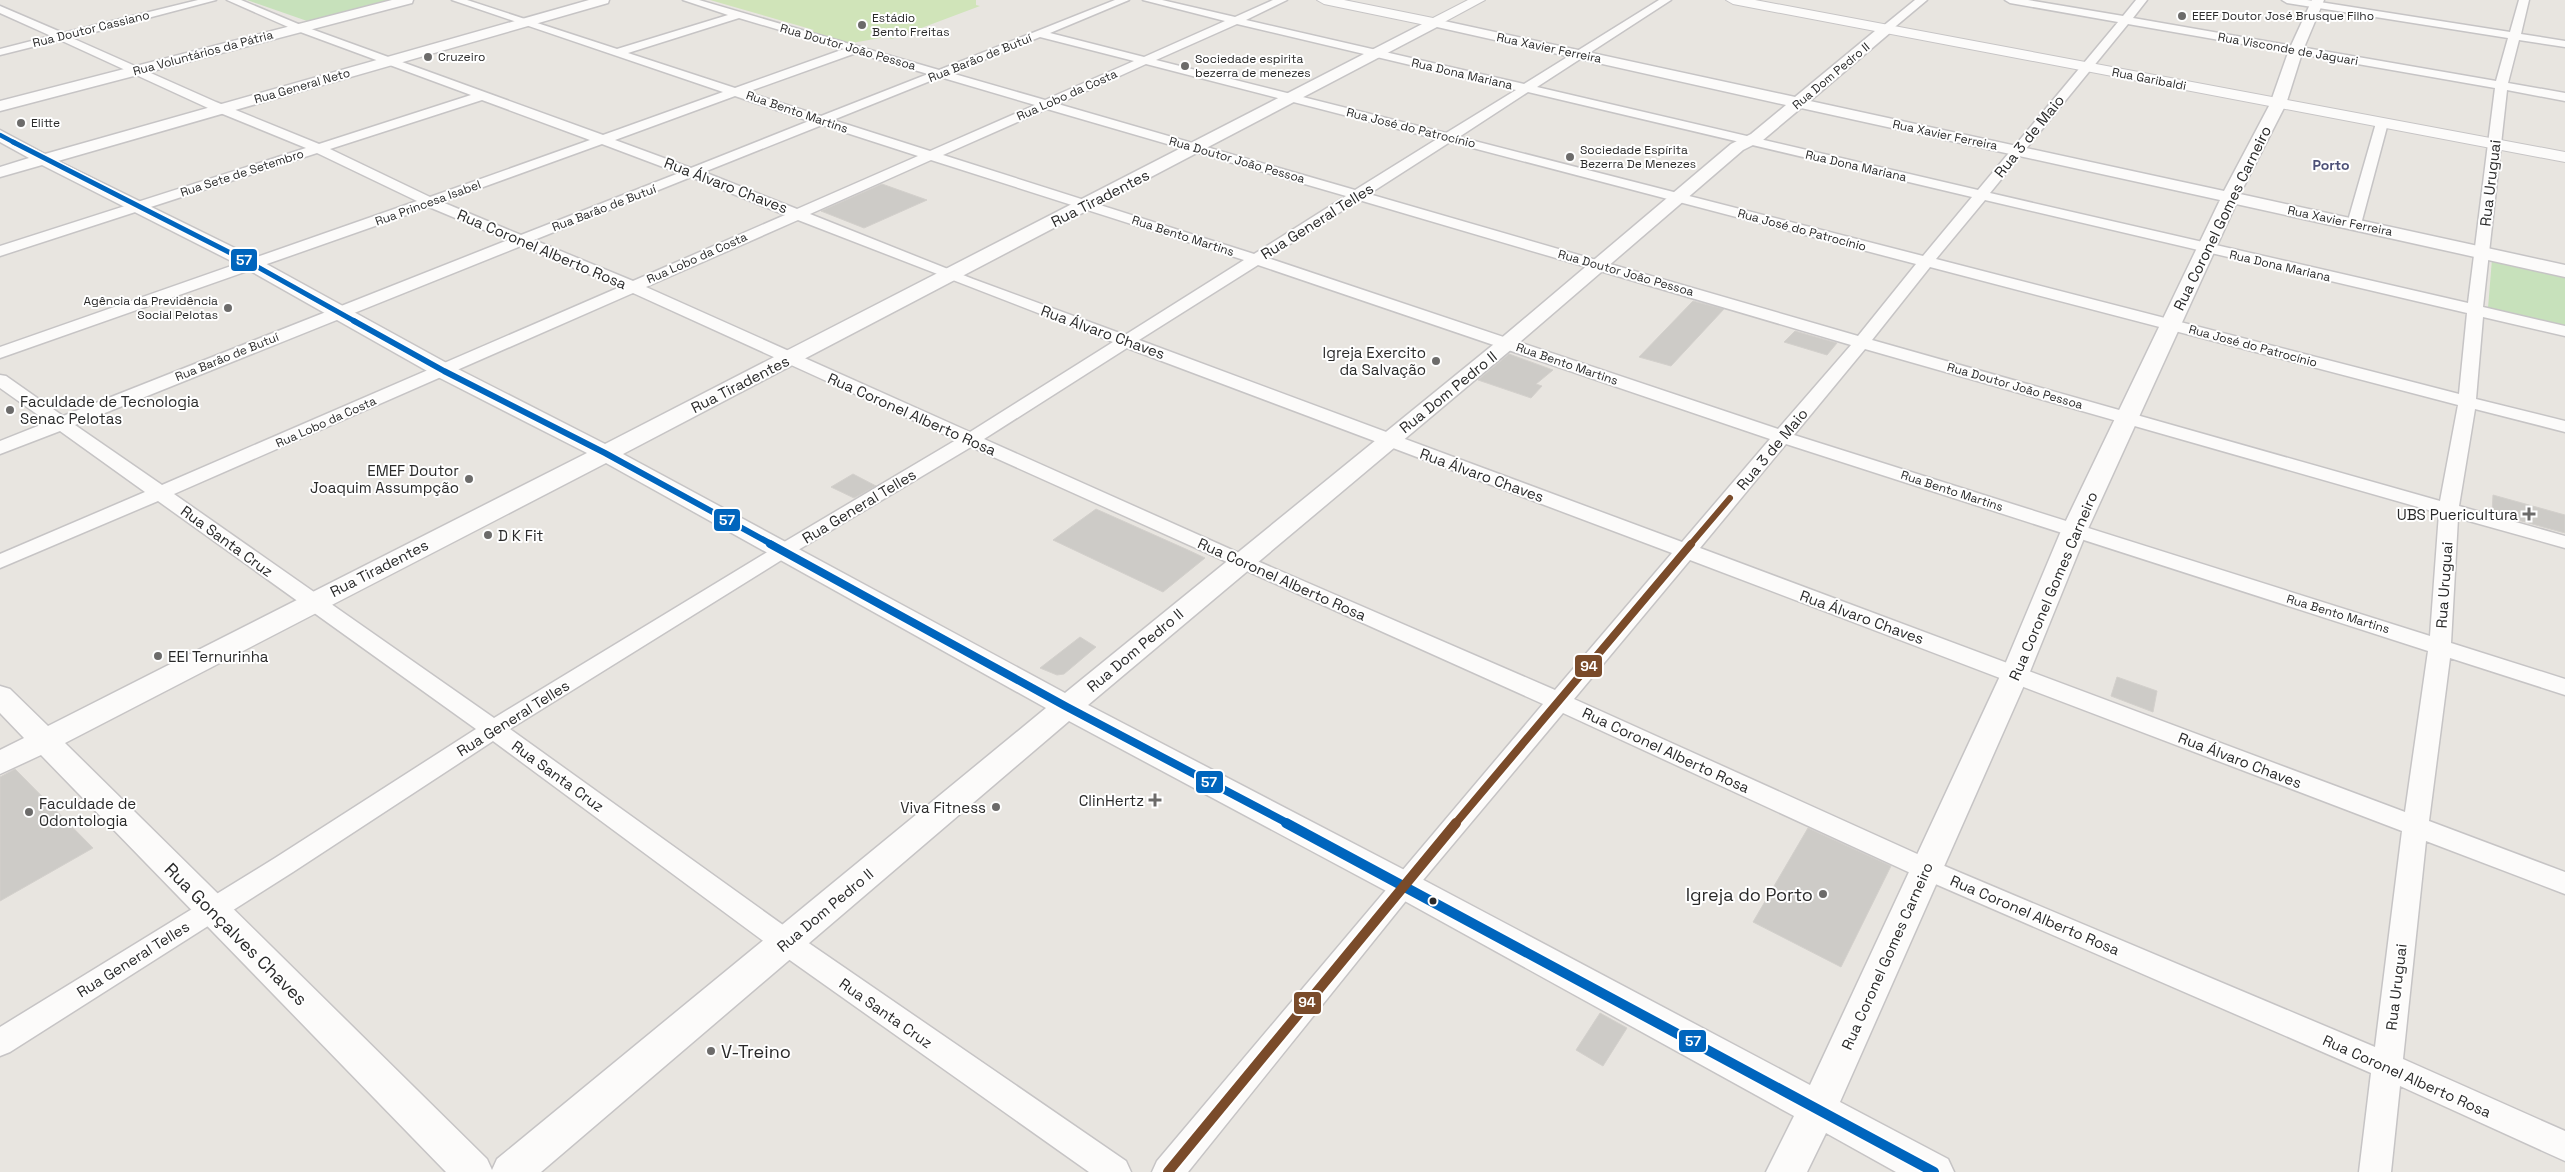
<svg xmlns="http://www.w3.org/2000/svg" width="2565" height="1172" viewBox="0 0 2565 1172" font-family="'Space Grotesk',sans-serif">
<rect width="100%" height="100%" fill="#e8e5e0"/>
<!-- green -->
<path fill="#c7e1bb" d="M247,0H395L310,22Z
M2492,259L2565,275V326L2488,308Z"/>
<!-- pitch -->
<path fill="#d0e4b9" d="M710,0H976V5L980,6L892,39L886,37L846,44L809,33L814,30Z"/>
<!-- building -->
<path fill="#cdcbc7" stroke="#d3d0cc" d="M882,184L927,200L864,228L821,211Z
M1693,301L1724,309L1671,366L1639,357Z
M1795,331L1837,343L1827,355L1784,342Z
M1509,354L1553,370L1536,384L1542,386L1531,398L1478,380Z
M853,474L876,486L854,498L831,487Z
M2493,495L2565,515V533L2492,513Z
M1096,509L1188,550L1205,558L1163,592L1053,540Z
M1080,637L1096,647L1064,674L1057,675L1040,668Z
M2117,677L2157,691L2153,712L2111,696Z
M15,769L93,848L0,901V777Z
M1808,828L1891,866L1841,967L1753,922Z
M1600,1013L1627,1028L1603,1066L1576,1050Z"/>
<g fill="none" stroke-linecap="round" stroke-linejoin="round">
<!-- minor casing -->
<g stroke="#c6c4c5" stroke-width="3">
<path id="minor" d="M198,0H216L72,38L216,102L319,144L471,95L295,30L227,0H241L303,26L603,135L723,92L452,0H467L617,49L728,15L683,0H699L939,70L1115,0H1129L1050,33L1144,57L1225,21L1143,0H1162L1235,17L1273,0H1287L1246,20L1524,84L1659,0H1671L1537,87L1978,190L2118,22L2010,3L2005,0H2028L2123,16L2136,0H2147L2133,18L2496,81L2508,38L2287,3L2282,0H2307L2510,32L2519,0H2529L2521,34L2565,41V47L2519,40L2508,83L2565,93V101L2507,90L2483,307L2565,326V336L2483,317L2476,399L2565,421V432L2475,409L2459,506L2565,536V548L2458,518L2451,643L2565,679V695L2450,658L2429,821L2565,872V894L2426,841L2403,1059L2565,1131V1161L2400,1086L2391,1172H2359L2371,1073L1917,876L1563,713L1413,892L1188,1172H1152L1157,1161L1543,704L971,447L788,556L510,729L797,935L1126,1161L1131,1172H1089L777,951L493,741L293,872L10,1052L0,1056V1027L275,858L476,729L158,501L0,568V554L145,492L60,431L0,454V441L48,422L0,388V375L6,376L63,416L508,240L429,207L0,358V347L417,201L317,153L0,256V246L306,148L208,108L60,40L0,55V49L51,36L0,13V6L63,33ZM739,18L844,49L735,88L628,53ZM1237,24L1516,90L1446,133L1156,60ZM2128,24L2495,88L2468,303L1990,193ZM1040,37L1134,61L1045,100L951,73ZM856,53L928,74L821,116L747,92ZM1146,64L1437,139L1355,190L1058,104ZM940,77L1035,105L930,151L833,120ZM1528,92L1972,197L1923,256L1459,137ZM735,96L809,121L691,168L615,140ZM482,100L590,140L430,197L330,149ZM1047,109L1346,196L1254,254L943,155ZM822,125L918,156L797,209L704,172ZM1450,142L1916,264L1858,336L1369,194ZM602,144L679,173L521,235L442,202ZM931,160L1244,260L1125,335L973,279L810,214ZM691,177L785,215L633,281L534,240ZM1359,200L1851,345L1778,429L1268,258ZM1985,200L2467,313L2459,394L1936,259ZM798,220L1113,342L970,432L646,287ZM521,246L620,287L162,485L75,425ZM1258,265L1770,439L1682,542L1139,340ZM1930,267L2458,405L2440,501L1872,340ZM633,293L956,440L774,548L494,718L174,494ZM1127,348L1672,553L1555,690L1248,557L984,439ZM1865,349L2439,513L2430,636L1794,435ZM1786,444L2428,651L2405,812L1700,548ZM1690,560L2402,831L2375,1047L1935,862L1574,699Z
M1915,0H1927L1890,31H1882V27Z
M2382,119L2388,123L2361,224L2359,227H2349L2347,224L2376,123Z"/>
</g>
<!-- tertiary casing -->
<g stroke="#c6c4c5" stroke-width="3">
<path id="tertiary" d="M392,0H413L412,3L0,111V101Z
M589,0H609L608,3L58,161L261,261L452,366L605,444L1430,20L1435,19L1795,97L1881,26H1891L1893,29L1891,32L1810,101L2224,191L2270,104L2289,50L2312,0H2324L2303,50L2286,104L2240,194L2565,265V277L2236,204L2087,531L2029,674L1840,1102L1948,1159L1954,1172H1896L1826,1133L1807,1172H1766L1794,1116L1392,894L1069,721L541,1172H446L41,755L0,774V750L24,738L0,713V686L10,689L48,726L587,453L436,376L247,269L42,165L0,177V167L29,158L0,142V130L45,154ZM1437,27L1786,105L1751,134L1731,144L1499,340L1065,693L623,454ZM1801,108L2220,200L2061,531L2001,674L1810,1085L1416,876L1088,705L1513,348L1743,150L1763,140ZM606,463L1046,708L497,1159L492,1170L487,1159L65,743Z"/>
</g>
<!-- secondary casing -->
<g stroke="#c6c4c5" stroke-width="2">
<path id="secondary" d="M1317,0H1344L1433,18L1468,0H1485L1435,27L1324,4Z
M1726,0H1755L2565,152V162L1733,4Z"/>
</g>
<!-- minor -->
<use href="#minor" fill="#fcfbfa" fill-rule="evenodd"/>
<!-- tertiary -->
<use href="#tertiary" fill="#fcfbfa" fill-rule="evenodd"/>
<!-- secondary -->
<use href="#secondary" fill="#fcfbfa" fill-rule="evenodd"/>
<!-- bus-1-far4 casing -->
<g stroke="#fff" stroke-width="6">
<path id="bus-1-far4" d="M0,135L15,143"/>
</g>
<!-- bus-1-far3 casing -->
<g stroke="#fff" stroke-width="8">
<path id="bus-1-far3" d="M13,142L254,265L356,322"/>
</g>
<!-- bus-1-far2 casing -->
<g stroke="#fff" stroke-width="9">
<path id="bus-1-far2" d="M354,321L444,371L605,453L773,545"/>
</g>
<!-- bus-1-far1 casing -->
<g stroke="#fff" stroke-width="12">
<path id="bus-1-far1" d="M770,544L1067,707L1289,824"/>
</g>
<!-- bus-1 casing -->
<g stroke="#fff" stroke-width="14">
<path id="bus-1" d="M1286,823L1934,1172"/>
</g>
<!-- bus-2-far2 casing -->
<g stroke="#fff" stroke-width="9">
<path id="bus-2-far2" d="M1690,545L1730,498"/>
</g>
<!-- bus-2-far1 casing -->
<g stroke="#fff" stroke-width="12">
<path id="bus-2-far1" d="M1455,824L1691,544"/>
</g>
<!-- bus-2 casing -->
<g stroke="#fff" stroke-width="14">
<path id="bus-2" d="M1168,1172L1456,823"/>
</g>
<!-- bus-1-far4 -->
<use href="#bus-1-far4" stroke="#0065bd" stroke-width="4.5"/>
<!-- bus-1-far3 -->
<use href="#bus-1-far3" stroke="#0065bd" stroke-width="5"/>
<!-- bus-1-far2 -->
<use href="#bus-1-far2" stroke="#0065bd" stroke-width="6"/>
<!-- bus-1-far1 -->
<use href="#bus-1-far1" stroke="#0065bd" stroke-width="8"/>
<!-- bus-1 -->
<use href="#bus-1" stroke="#0065bd" stroke-width="10"/>
<!-- bus-2-far2 -->
<use href="#bus-2-far2" stroke="#7a4b2a" stroke-width="6"/>
<!-- bus-2-far1 -->
<use href="#bus-2-far1" stroke="#7a4b2a" stroke-width="8"/>
<!-- bus-2 -->
<use href="#bus-2" stroke="#7a4b2a" stroke-width="10"/>
</g>
<!-- markers -->
<g fill="#6c6b6a" stroke="#fff" stroke-width="2">
<circle cx="2182" cy="16" r="5"/>
<circle cx="862" cy="25" r="5"/>
<circle cx="428" cy="57" r="5"/>
<circle cx="1185" cy="66" r="5"/>
<circle cx="21" cy="123" r="5"/>
<circle cx="1570" cy="157" r="5"/>
<circle cx="228" cy="308" r="5"/>
<circle cx="1436" cy="361" r="5"/>
<circle cx="10" cy="410" r="5"/>
<circle cx="469" cy="479" r="5"/>
<path d="M2526.5 506.5h5v5h5v5h-5v5h-5v-5h-5v-5h5z"/>
<circle cx="488" cy="535" r="5"/>
<circle cx="158" cy="656" r="5"/>
<path d="M1152.5 792.5h5v5h5v5h-5v5h-5v-5h-5v-5h5z"/>
<circle cx="996" cy="807" r="5"/>
<circle cx="29" cy="812" r="5"/>
<circle cx="1823" cy="894" r="5"/>
<circle cx="711" cy="1051" r="5"/>
</g>
<circle fill="#2a2a2a" stroke="#fff" stroke-width="2" cx="1433" cy="901" r="4.5"/>
<g text-anchor="middle" dominant-baseline="central" stroke-width="4" stroke-linejoin="round" paint-order="stroke">
<!-- far-poi labels -->
<g font-size="12" fill="#2a2a2a" stroke="#fff" text-anchor="start">
<text x="2192" y="16">EEEF Doutor José Brusque Filho</text>
<text x="872" y="18">Estádio<tspan x="872" dy="14">Bento Freitas</tspan></text>
<text x="438" y="57">Cruzeiro</text>
<text x="1195" y="59">Sociedade espirita<tspan x="1195" dy="14">bezerra de menezes</tspan></text>
<text x="31" y="123">Elitte</text>
<text x="1580" y="150">Sociedade Espírita<tspan x="1580" dy="14">Bezerra De Menezes</tspan></text>
<text x="218" y="301" text-anchor="end">Agência da Previdência<tspan x="218" dy="14">Social Pelotas</tspan></text>
</g>
<!-- far-street labels -->
<g font-size="12" fill="#2a2a2a" stroke="#fff">
<text transform="translate(91 29) rotate(-14)">Rua Doutor Cassiano</text>
<text transform="translate(848 47) rotate(16)">Rua Doutor João Pessoa</text>
<text transform="translate(1549 48) rotate(12)">Rua Xavier Ferreira</text>
<text transform="translate(2288 49) rotate(10)">Rua Visconde de Jaguari</text>
<text transform="translate(203 53) rotate(-15)">Rua Voluntários da Pátria</text>
<text transform="translate(980 58) rotate(-22)">Rua Barão de Butuí</text>
<text transform="translate(1462 74) rotate(13)">Rua Dona Mariana</text>
<text transform="translate(1831 76) rotate(-40)">Rua Dom Pedro II</text>
<text transform="translate(2149 79) rotate(11)">Rua Garibaldi</text>
<text transform="translate(302 86) rotate(-16)">Rua General Neto</text>
<text transform="translate(1067 95) rotate(-24)">Rua Lobo da Costa</text>
<text transform="translate(797 112) rotate(19)">Rua Bento Martins</text>
<text transform="translate(1411 128) rotate(14)">Rua José do Patrocínio</text>
<text transform="translate(1945 135) rotate(12)">Rua Xavier Ferreira</text>
<text transform="translate(1237 160) rotate(16)">Rua Doutor João Pessoa</text>
<text transform="translate(1856 166) rotate(13)">Rua Dona Mariana</text>
<text transform="translate(242 173) rotate(-18)">Rua Sete de Setembro</text>
<text transform="translate(428 203) rotate(-20)">Rua Princesa Isabel</text>
<text transform="translate(604 208) rotate(-21)">Rua Barão de Butuí</text>
<text transform="translate(2340 221) rotate(12)">Rua Xavier Ferreira</text>
<text transform="translate(1802 230) rotate(15)">Rua José do Patrocínio</text>
<text transform="translate(1183 236) rotate(18)">Rua Bento Martins</text>
<text transform="translate(697 258) rotate(-24)">Rua Lobo da Costa</text>
<text transform="translate(2280 266) rotate(13)">Rua Dona Mariana</text>
<text transform="translate(1626 273) rotate(16)">Rua Doutor João Pessoa</text>
<text transform="translate(2253 346) rotate(15)">Rua José do Patrocínio</text>
<text transform="translate(227 357) rotate(-22)">Rua Barão de Butuí</text>
<text transform="translate(1567 364) rotate(19)">Rua Bento Martins</text>
<text transform="translate(2015 386) rotate(16)">Rua Doutor João Pessoa</text>
<text transform="translate(326 422) rotate(-24)">Rua Lobo da Costa</text>
<text transform="translate(1952 491) rotate(18)">Rua Bento Martins</text>
<text transform="translate(2338 614) rotate(17)">Rua Bento Martins</text>
</g>
<!-- far-neighbourhood labels -->
<g font-size="14" font-weight="bold" fill="#4d5077" stroke="#fff">
<text x="2331" y="165">Porto</text>
</g>
<!-- street labels -->
<g font-size="15" fill="#2a2a2a" stroke="#fff">
<text transform="translate(2029 136) rotate(-51)">Rua 3 de Maio</text>
<text transform="translate(2490 183) rotate(-83)">Rua Uruguai</text>
<text transform="translate(726 185) rotate(21)">Rua Álvaro Chaves</text>
<text transform="translate(1100 198) rotate(-27)">Rua Tiradentes</text>
<text transform="translate(2222 218) rotate(-64)">Rua Coronel Gomes Carneiro</text>
<text transform="translate(1317 221) rotate(-32)">Rua General Telles</text>
<text transform="translate(542 249) rotate(23)">Rua Coronel Alberto Rosa</text>
<text transform="translate(1103 332) rotate(20)">Rua Álvaro Chaves</text>
<text transform="translate(740 384) rotate(-27)">Rua Tiradentes</text>
<text transform="translate(1448 392) rotate(-39)">Rua Dom Pedro II</text>
<text transform="translate(912 414) rotate(24)">Rua Coronel Alberto Rosa</text>
<text transform="translate(1772 449) rotate(-50)">Rua 3 de Maio</text>
<text transform="translate(1482 475) rotate(20)">Rua Álvaro Chaves</text>
<text transform="translate(859 506) rotate(-31)">Rua General Telles</text>
<text transform="translate(227 541) rotate(36)">Rua Santa Cruz</text>
<text transform="translate(379 568) rotate(-27)">Rua Tiradentes</text>
<text transform="translate(1282 579) rotate(24)">Rua Coronel Alberto Rosa</text>
<text transform="translate(2444 585) rotate(-86)">Rua Uruguai</text>
<text transform="translate(2053 586) rotate(-67)">Rua Coronel Gomes Carneiro</text>
<text transform="translate(1862 617) rotate(20)">Rua Álvaro Chaves</text>
<text transform="translate(1135 650) rotate(-40)">Rua Dom Pedro II</text>
<text transform="translate(513 718) rotate(-32)">Rua General Telles</text>
<text transform="translate(1666 750) rotate(25)">Rua Coronel Alberto Rosa</text>
<text transform="translate(2240 760) rotate(21)">Rua Álvaro Chaves</text>
<text transform="translate(558 776) rotate(36)">Rua Santa Cruz</text>
<text transform="translate(825 910) rotate(-40)">Rua Dom Pedro II</text>
<text transform="translate(2035 915) rotate(23)">Rua Coronel Alberto Rosa</text>
<text transform="translate(1887 956) rotate(-66)">Rua Coronel Gomes Carneiro</text>
<text transform="translate(133 959) rotate(-32)">Rua General Telles</text>
<text transform="translate(2396 987) rotate(-83)">Rua Uruguai</text>
<text transform="translate(886 1013) rotate(35)">Rua Santa Cruz</text>
<text transform="translate(2407 1076) rotate(24)">Rua Coronel Alberto Rosa</text>
</g>
<!-- poi labels -->
<g font-size="15" fill="#2a2a2a" stroke="#fff" text-anchor="end">
<text x="1426" y="352">Igreja Exercito<tspan x="1426" dy="17">da Salvação</tspan></text>
<text x="20" y="401" text-anchor="start">Faculdade de Tecnologia<tspan x="20" dy="17">Senac Pelotas</tspan></text>
<text x="459" y="470">EMEF Doutor<tspan x="459" dy="17">Joaquim Assumpção</tspan></text>
<text x="2518" y="514">UBS Puericultura</text>
<text x="498" y="535" text-anchor="start">D K Fit</text>
<text x="168" y="656" text-anchor="start">EEI Ternurinha</text>
<text x="1144" y="800">ClinHertz</text>
<text x="39" y="803" text-anchor="start">Faculdade de<tspan x="39" dy="17">Odontologia</tspan></text>
<text x="986" y="807">Viva Fitness</text>
</g>
<!-- near-poi labels -->
<g font-size="18" fill="#2a2a2a" stroke="#fff" text-anchor="end">
<text x="1813" y="894">Igreja do Porto</text>
<text x="721" y="1051" text-anchor="start">V-Treino</text>
</g>
<!-- near-street labels -->
<g font-size="18" fill="#2a2a2a" stroke="#fff">
<text transform="translate(236 934) rotate(45)">Rua Gonçalves Chaves</text>
</g>
</g>
<g stroke="#fff" stroke-width="2">
<rect x="230" y="248" width="28" height="24" rx="5" fill="#0065bd"/>
<rect x="713" y="508" width="28" height="24" rx="5" fill="#0065bd"/>
<rect x="1574" y="654" width="29" height="24" rx="5" fill="#7a4b2a"/>
<rect x="1195" y="770" width="29" height="24" rx="5" fill="#0065bd"/>
<rect x="1293" y="991" width="29" height="24" rx="5" fill="#7a4b2a"/>
<rect x="1678" y="1029" width="29" height="24" rx="5" fill="#0065bd"/>
</g>
<g font-size="14" text-anchor="middle" font-weight="bold" fill="#fff">
<text x="244" y="265">57</text>
<text x="727" y="525">57</text>
<text x="1589" y="671">94</text>
<text x="1209" y="787">57</text>
<text x="1307" y="1007">94</text>
<text x="1693" y="1046">57</text>
</g>
</svg>
